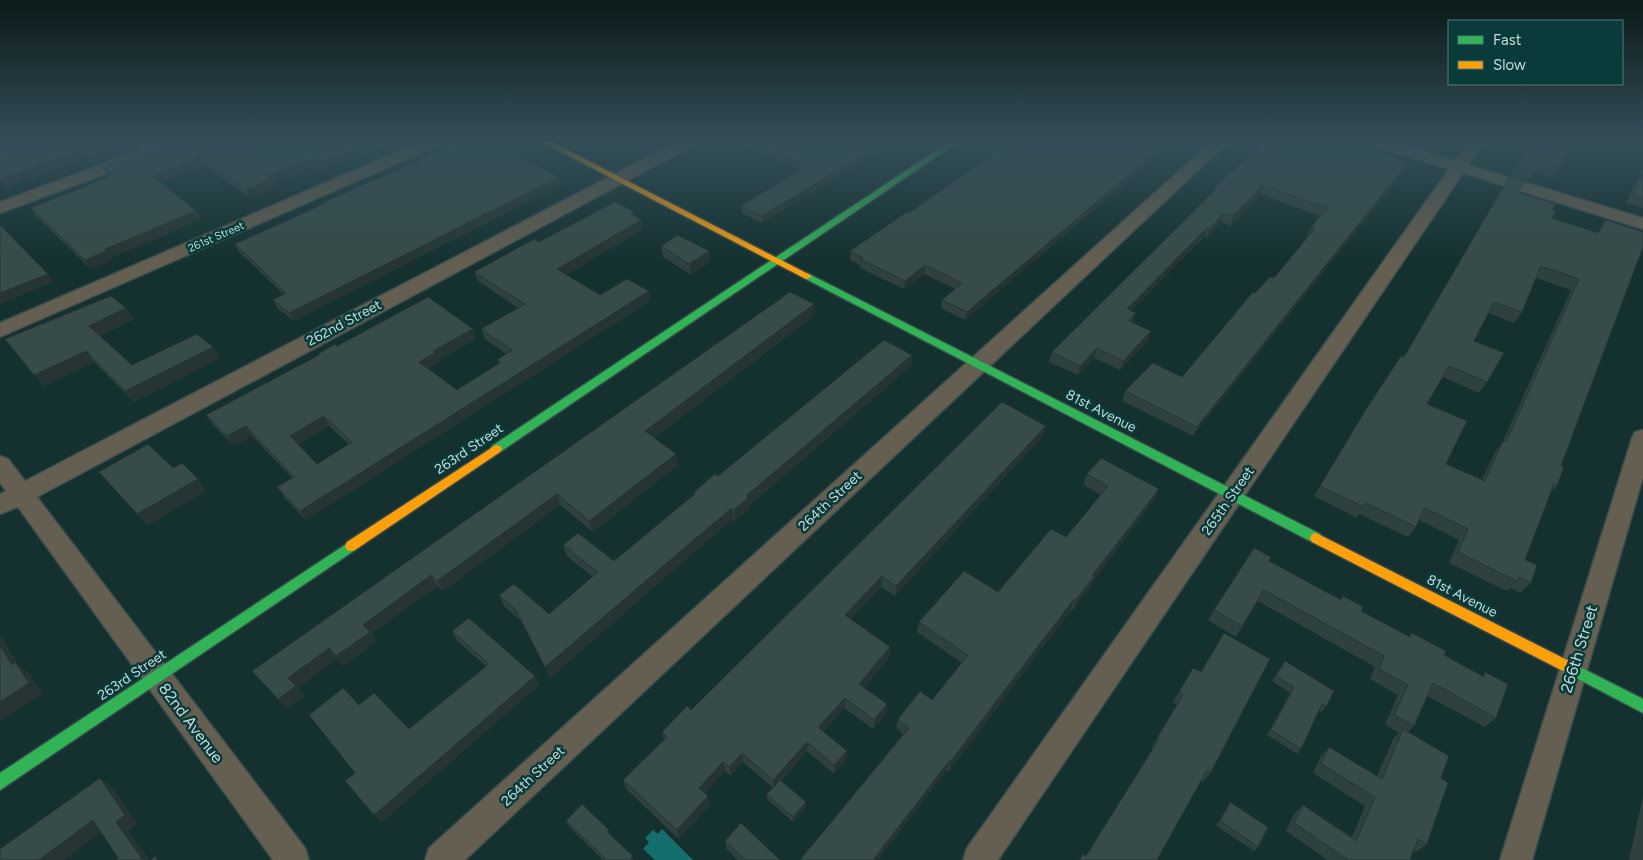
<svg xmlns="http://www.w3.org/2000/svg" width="1643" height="860" viewBox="0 0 1643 860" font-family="Figtree,sans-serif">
<rect width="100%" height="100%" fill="#14302f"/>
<!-- water -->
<path fill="#146f6c" d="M662,829L693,860H655L643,849L649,842L645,838L653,830L658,834Z"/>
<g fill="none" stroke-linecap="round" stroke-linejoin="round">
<!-- street casing -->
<g stroke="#364c4b" stroke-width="3">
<path id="street" d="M163,142H185L183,145L0,213V202Z
M420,142H441L439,145L0,337V323Z
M676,142H696L694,145L37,497L305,848L309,860H273L18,507L0,514V494L6,491L0,483V456L8,459L25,481Z
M1211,142H1228L465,860H425L429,848Z
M1370,142H1394L1455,161L1468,142H1484L1468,165L1643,218V229L1463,173L998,860H963L967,848L1449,169L1372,145Z
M1643,430V477L1532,860H1500L1632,438L1635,432Z"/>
</g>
<!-- fast casing -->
<g stroke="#364c4b" stroke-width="3">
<path id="fast" d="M949,142H958L500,452H492L490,449L492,446Z
M807,273L1320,534L1322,538L1320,542L1316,543L1312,542L804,278V274Z
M351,541L355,542L357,546L355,550L0,790V773Z
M1564,659L1643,699V713L1559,669L1557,665L1559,661Z"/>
</g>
<!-- slow casing -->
<g stroke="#364c4b" stroke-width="3">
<path id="slow" d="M542,142H552L812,276L807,279L804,278Z
M496,445L500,446L502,449L500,452L355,550L351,551L347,550L345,546L347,542Z
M1316,533L1569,661L1571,665L1569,669L1564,671L1559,669L1312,542L1310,538L1312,534Z"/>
</g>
<!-- street -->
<use href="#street" fill="#645f50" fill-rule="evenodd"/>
<!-- fast -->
<use href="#fast" fill="#30b455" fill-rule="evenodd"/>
<!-- slow -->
<use href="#slow" fill="#ff9f0a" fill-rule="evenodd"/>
</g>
<!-- wall -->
<path fill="#2f413f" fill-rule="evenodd" d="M0,142H158L95,165L87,158L7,187L0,180Z
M171,142H380L382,146L321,171L314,167L274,183L275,187L250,198L204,165L162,182L201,219L111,258L112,260L91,269L37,217L31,208L110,177L108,175L102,167Z
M739,142H895L762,223L742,213L741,206L801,170Z
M1529,142H1573L1560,167L1553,178L1535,172L1528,181L1510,176L1526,150H1524Z
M521,157L559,177L561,185L294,321L277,308L273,300L284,295L239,252L235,244L325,204L324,202Z
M1152,158L1150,162L965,320L941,308L942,300L955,289L924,274L904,289L860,268V265L850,260V251L909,213Z
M1643,164V208L1626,203L1634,184L1638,179Z
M1404,171L1193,436L1122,401L1125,391L1182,377L1255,293L1274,278L1309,236L1307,235L1312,226L1320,216L1260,194L1230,226L1221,222L1207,238L1204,237L1131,311L1136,313L1133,323L1151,331L1148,341L1120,370L1094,358L1078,375L1049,362L1052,352L1213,192L1214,188Z
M1519,192L1552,210V218L1597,233L1606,220L1561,466L1557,486L1551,492L1525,560L1531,583L1520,593L1510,588L1507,591L1449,563L1459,540L1419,520L1416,527L1408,537L1359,514L1357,518L1314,496L1365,411L1404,357ZM1536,278L1571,290L1503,441L1495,452L1482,480L1446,464L1427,404L1443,377L1479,393L1487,382L1474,341L1488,313L1514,323L1522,312Z
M635,216L641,220L643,229L566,275L600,295L649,291L650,301L306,520L284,497L277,487L292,478L252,436L234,446L213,425L206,415L319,355L318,354L337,346L476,339L438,361L439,363L428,369L457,390L499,364L497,360L506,354L485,339L481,329L518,308L478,281L474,272L539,242ZM329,426L349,444L317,464L298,445Z
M661,246L709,251L710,262L691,275L663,257Z
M815,315L654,438L678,465L593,532L560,505L443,591L437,586L371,634L376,642L343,666L337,658L298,688L304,696L287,709L252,671Z
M134,319L100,336L132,365L213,347L220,358L134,402L94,362L44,386L5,339Z
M912,355L911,366L749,506V509L735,521L733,519L692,554L550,678L521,621L504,606L499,595L549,614L593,577L567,556L563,545L614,561L694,495V492Z
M1043,436L895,596L881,587L850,619L890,647L889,657L864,687L887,704L886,714L873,729L844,708L823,732L847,751L846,760L834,774L807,751L781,781L806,807L793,822L767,799V794L773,788L743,762L731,776L725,771L704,793L710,805L679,839L626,789L623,780L664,740L662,732L691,710Z
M1087,474L1154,500L1092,583L1090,588L1072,611L1071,610L949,771L947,770L878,860H800L903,734L896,728L898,719L932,700L962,663L917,632L919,622L998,592L1066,537L1101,495L1083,485Z
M1269,561L1340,600L1343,596L1361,611L1409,637L1412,633L1444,655L1482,676L1485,672L1496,718L1485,727L1427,696L1414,726L1408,732L1441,778L1427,844L1416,852L1413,851L1410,860H1328L1286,831L1294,814L1303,805L1352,837L1365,806L1313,773L1321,756L1329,747L1377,776L1393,739L1399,733L1385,724L1398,695L1370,679L1375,667L1258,601L1236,637L1208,620L1214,610Z
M452,631L535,676L539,685L381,823L355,773L359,705L409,729L486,666L457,641Z
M1285,661L1326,707L1321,712L1319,711L1301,749L1297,754L1267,735L1290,693L1272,681Z
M1193,668L1211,772L1203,782L1201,780L1086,856L1153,749L1151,748L1177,705L1173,702Z
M1643,796V860H1629Z
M1230,802L1258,847L1254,851L1216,826L1227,807Z
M566,821L609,830L612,837L634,860H603L570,828Z
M725,841L780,860H738L727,850Z"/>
<!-- shaded-wall -->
<path fill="#263533" d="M131,142H158L95,165L90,157Z
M369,142H380L382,146L321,171L318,163Z
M884,142H895L762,223V216Z
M1163,142H1169L1152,158L1150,162L965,320L967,312Z
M82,150L87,158L7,187L1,179Z
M200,157L204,165L158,184L153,176Z
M310,159L314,167L274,183L275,187L250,198L246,190L267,176Z
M1408,162L1404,171L1193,436L1197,427Z
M1542,162L1535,172L1528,181L1534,171Z
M559,177L561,185L294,321L289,313Z
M1263,185L1260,194L1230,226L1233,216Z
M196,211L201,219L111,258L112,260L91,269L85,260L105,249Z
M1224,213L1221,222L1207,238L1210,229Z
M641,220L643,229L559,279L557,269Z
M1207,228L1204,237L1124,319L1127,309Z
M709,251L710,262L691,275L689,264Z
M925,265L924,274L904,289L905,281Z
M48,274L54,282L0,304V293Z
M649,291L650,301L306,520L300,511Z
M814,304L815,315L647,443L645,431Z
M126,308L134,319L97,337L89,326Z
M1136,313L1133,323L1129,321Z
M473,329L476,339L438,361L439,363L423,372L419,362L433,351Z
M1151,331L1148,341L1120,370L1123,361Z
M213,347L220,358L134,402L125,391Z
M1097,348L1094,358L1078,375L1080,366Z
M86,351L94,362L44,386L34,375Z
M912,355L911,366L749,506V509L735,521L734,510L746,496Z
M324,416L329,426L296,446L290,436Z
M246,426L252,436L234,446L227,436Z
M1046,426L1043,436L895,596L896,586Z
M676,454L678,465L593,532L589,521Z
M198,479L207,491L147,526L137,514Z
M1159,489L1154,500L1092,583L1090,588L1072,611L1076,600L1092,576Z
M557,494L560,505L443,591L437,581Z
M732,508L733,519L692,554L550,678L545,667L690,543Z
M431,575L437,586L371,634L376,642L343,666L336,656L363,625Z
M882,576L881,587L845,626V615Z
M1074,599L1071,610L949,771L951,761Z
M0,635L19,665L29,673L43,694L0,721V702L12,665L0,646Z
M890,647L889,657L858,694L859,684Z
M329,648L337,658L298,688L304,696L287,709L278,699L288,678Z
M535,676L539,685L381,823L374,815Z
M845,698L844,708L820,735L819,728L820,725Z
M887,704L886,714L873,729L874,720Z
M807,742V751L773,789V780Z
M847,751L846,760L834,774V765Z
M742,753L743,762L731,776L729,767Z
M950,760L947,770L878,860H873Z
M723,762L725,771L701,797L699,788Z
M100,778L112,787L137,823L128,831L150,860H143L116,822Z
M708,796L710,805L679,839L677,830Z
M806,802V807L793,822V817Z
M93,820L106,829L64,860H39Z
M609,830L612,838L607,832Z"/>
<!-- building -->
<path fill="#374c49" stroke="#263533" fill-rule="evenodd" d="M0,142H131L90,157L82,150L1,179L0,178Z
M171,142H369L318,163L310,159L267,176L271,179L246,190L200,157L153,176L196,211L105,249L107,251L85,260L31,208L113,175L102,167Z
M462,142H499L520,153L515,155L559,177L289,313L273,300L286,293L235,244L326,203L324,202Z
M752,142H884L762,216L741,206L807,166Z
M1010,142H1163L1150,153L1153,154L967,312L942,300L962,283L925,265L905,281L860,259L863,258L850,251L907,212L909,213Z
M1264,142H1333L1358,150L1360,147L1408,162L1197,427L1125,391L1153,363L1182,377L1253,292L1255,293L1270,277L1274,278L1315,228L1312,226L1327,208L1263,185L1233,216L1224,213L1210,229L1207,228L1127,309L1136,313L1129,321L1151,331L1123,361L1097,348L1080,366L1052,352L1216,189L1214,188Z
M1532,142H1573L1560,167L1542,162L1534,171L1516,165Z
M1643,173V199L1632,195L1640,176L1641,177Z
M1509,177L1525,182L1518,191L1522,194L1555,204L1552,210L1556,211L1552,218L1598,233L1606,220L1643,232V247L1561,466L1564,467L1557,486L1554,484L1525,560L1537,565L1531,583L1519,577L1517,581L1458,552L1468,529L1424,508L1416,527L1366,503L1364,507L1320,486L1365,411L1401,356L1404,357ZM1541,266L1579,279L1506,442L1503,441L1485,481L1446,464L1467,421L1427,404L1449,366L1487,382L1504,353L1474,341L1494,302L1522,312Z
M615,202L635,212L631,213L641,220L557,269L600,295L627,279L649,291L300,511L277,487L294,477L246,426L227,436L206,415L319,355L318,354L335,344L337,346L428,297L473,329L433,351L435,353L419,362L457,390L501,362L497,360L512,350L481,329L525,304L474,272L534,239L539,242ZM324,416L352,442L317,464L290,436Z
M0,225L48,274L0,293Z
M678,235L709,251L689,264L661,246Z
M790,292L814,304L645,431L676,454L589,521L557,494L437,581L431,575L363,625L370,632L336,656L329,648L288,678L296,686L278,699L252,671Z
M111,296L126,308L89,326L132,365L197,334L213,347L125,391L86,351L34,375L5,339Z
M884,340L912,355L746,496L748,498L734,510L732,508L690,543L545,667L516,610L499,595L514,584L549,614L598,572L563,545L578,533L614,561L696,493L694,492L715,474L718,476Z
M1002,402L1046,426L896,586L882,576L845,615L890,647L859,684L887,704L874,720L845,698L820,725L819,728L847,751L834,765L807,742L773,780L742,753L729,767L723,762L699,788L708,796L677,830L623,780L667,737L662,732L687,706L691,710Z
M148,444L173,468L182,463L198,479L137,514L99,472Z
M1101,458L1159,489L1092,576L1094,577L1076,600L1074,599L951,761L950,760L873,860H800L909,728L898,719L920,691L932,700L968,655L919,622L964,571L998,592L1051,529L1066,537L1108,486L1087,474Z
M1254,548L1271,557L1269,561L1341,600L1343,596L1363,607L1361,611L1410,637L1412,633L1446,651L1444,655L1484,677L1485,672L1508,684L1496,718L1433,683L1414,726L1394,715L1408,685L1379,669L1384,656L1264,590L1242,626L1214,610Z
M469,618L535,676L374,815L345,781L355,773L309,715L343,688L359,705L374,693L409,729L489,664L452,631Z
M1224,633L1270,659L1211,772L1207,770L1157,860H1079L1083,854L1086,856L1159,739L1157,738L1183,695L1179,692L1193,668L1201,672Z
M0,646L12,665L15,662L29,683L0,702Z
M1285,661L1334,691L1326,707L1322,704L1301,749L1271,730L1294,687L1276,676Z
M1403,729L1449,756L1441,778L1448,783L1427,844L1418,839L1410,860H1347V859L1294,823L1303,805L1356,841L1375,797L1321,764L1329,747L1382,779Z
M100,778L125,815L116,822L143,860H116L118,858L93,820L39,860H0V849Z
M780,780L806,802L793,817L767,794Z
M1230,802L1268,827L1258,847L1220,821Z
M582,804L609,830L607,832L633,856L629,860H607L566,821Z
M741,823L780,860H746L725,841Z
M155,856L158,860H150Z"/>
<!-- sky -->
<linearGradient id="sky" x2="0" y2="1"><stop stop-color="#0b1a1a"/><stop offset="0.54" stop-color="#344e58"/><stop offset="1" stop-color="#344e58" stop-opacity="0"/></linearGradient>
<rect width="1643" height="262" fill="url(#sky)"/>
<g text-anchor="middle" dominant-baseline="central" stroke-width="5" stroke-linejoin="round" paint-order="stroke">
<!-- far-street labels -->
<g font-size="11" fill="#c4dbda" stroke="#093b3a">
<text transform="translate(216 237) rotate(-24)">261st Street</text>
</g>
<!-- street labels -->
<g font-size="14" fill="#c4dbda" stroke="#093b3a">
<text transform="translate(344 323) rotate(-28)">262nd Street</text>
<text transform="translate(1101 411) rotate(27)">81st Avenue</text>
<text transform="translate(469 449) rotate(-34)">263rd Street</text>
<text transform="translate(830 501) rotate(-43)">264th Street</text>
<text transform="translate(1228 501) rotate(-55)">265th Street</text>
<text transform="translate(1462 596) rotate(27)">81st Avenue</text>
<text transform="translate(132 675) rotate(-34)">263rd Street</text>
<text transform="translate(533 776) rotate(-43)">264th Street</text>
</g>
<!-- near-street labels -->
<g font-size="16" fill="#c4dbda" stroke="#093b3a">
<text transform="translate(1579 649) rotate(-73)">266th Street</text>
<text transform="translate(191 723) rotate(53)">82nd Avenue</text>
</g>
</g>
<!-- legend -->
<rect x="1448" y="20" width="175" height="65" fill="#093b3a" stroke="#547b7a"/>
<rect x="1458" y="36" width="25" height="8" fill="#30b455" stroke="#547b7a"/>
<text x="1493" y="45" font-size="15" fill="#c4dbda">Fast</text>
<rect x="1458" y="61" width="25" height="8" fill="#ff9f0a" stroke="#547b7a"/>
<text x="1493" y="70" font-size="15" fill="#c4dbda">Slow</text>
</svg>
